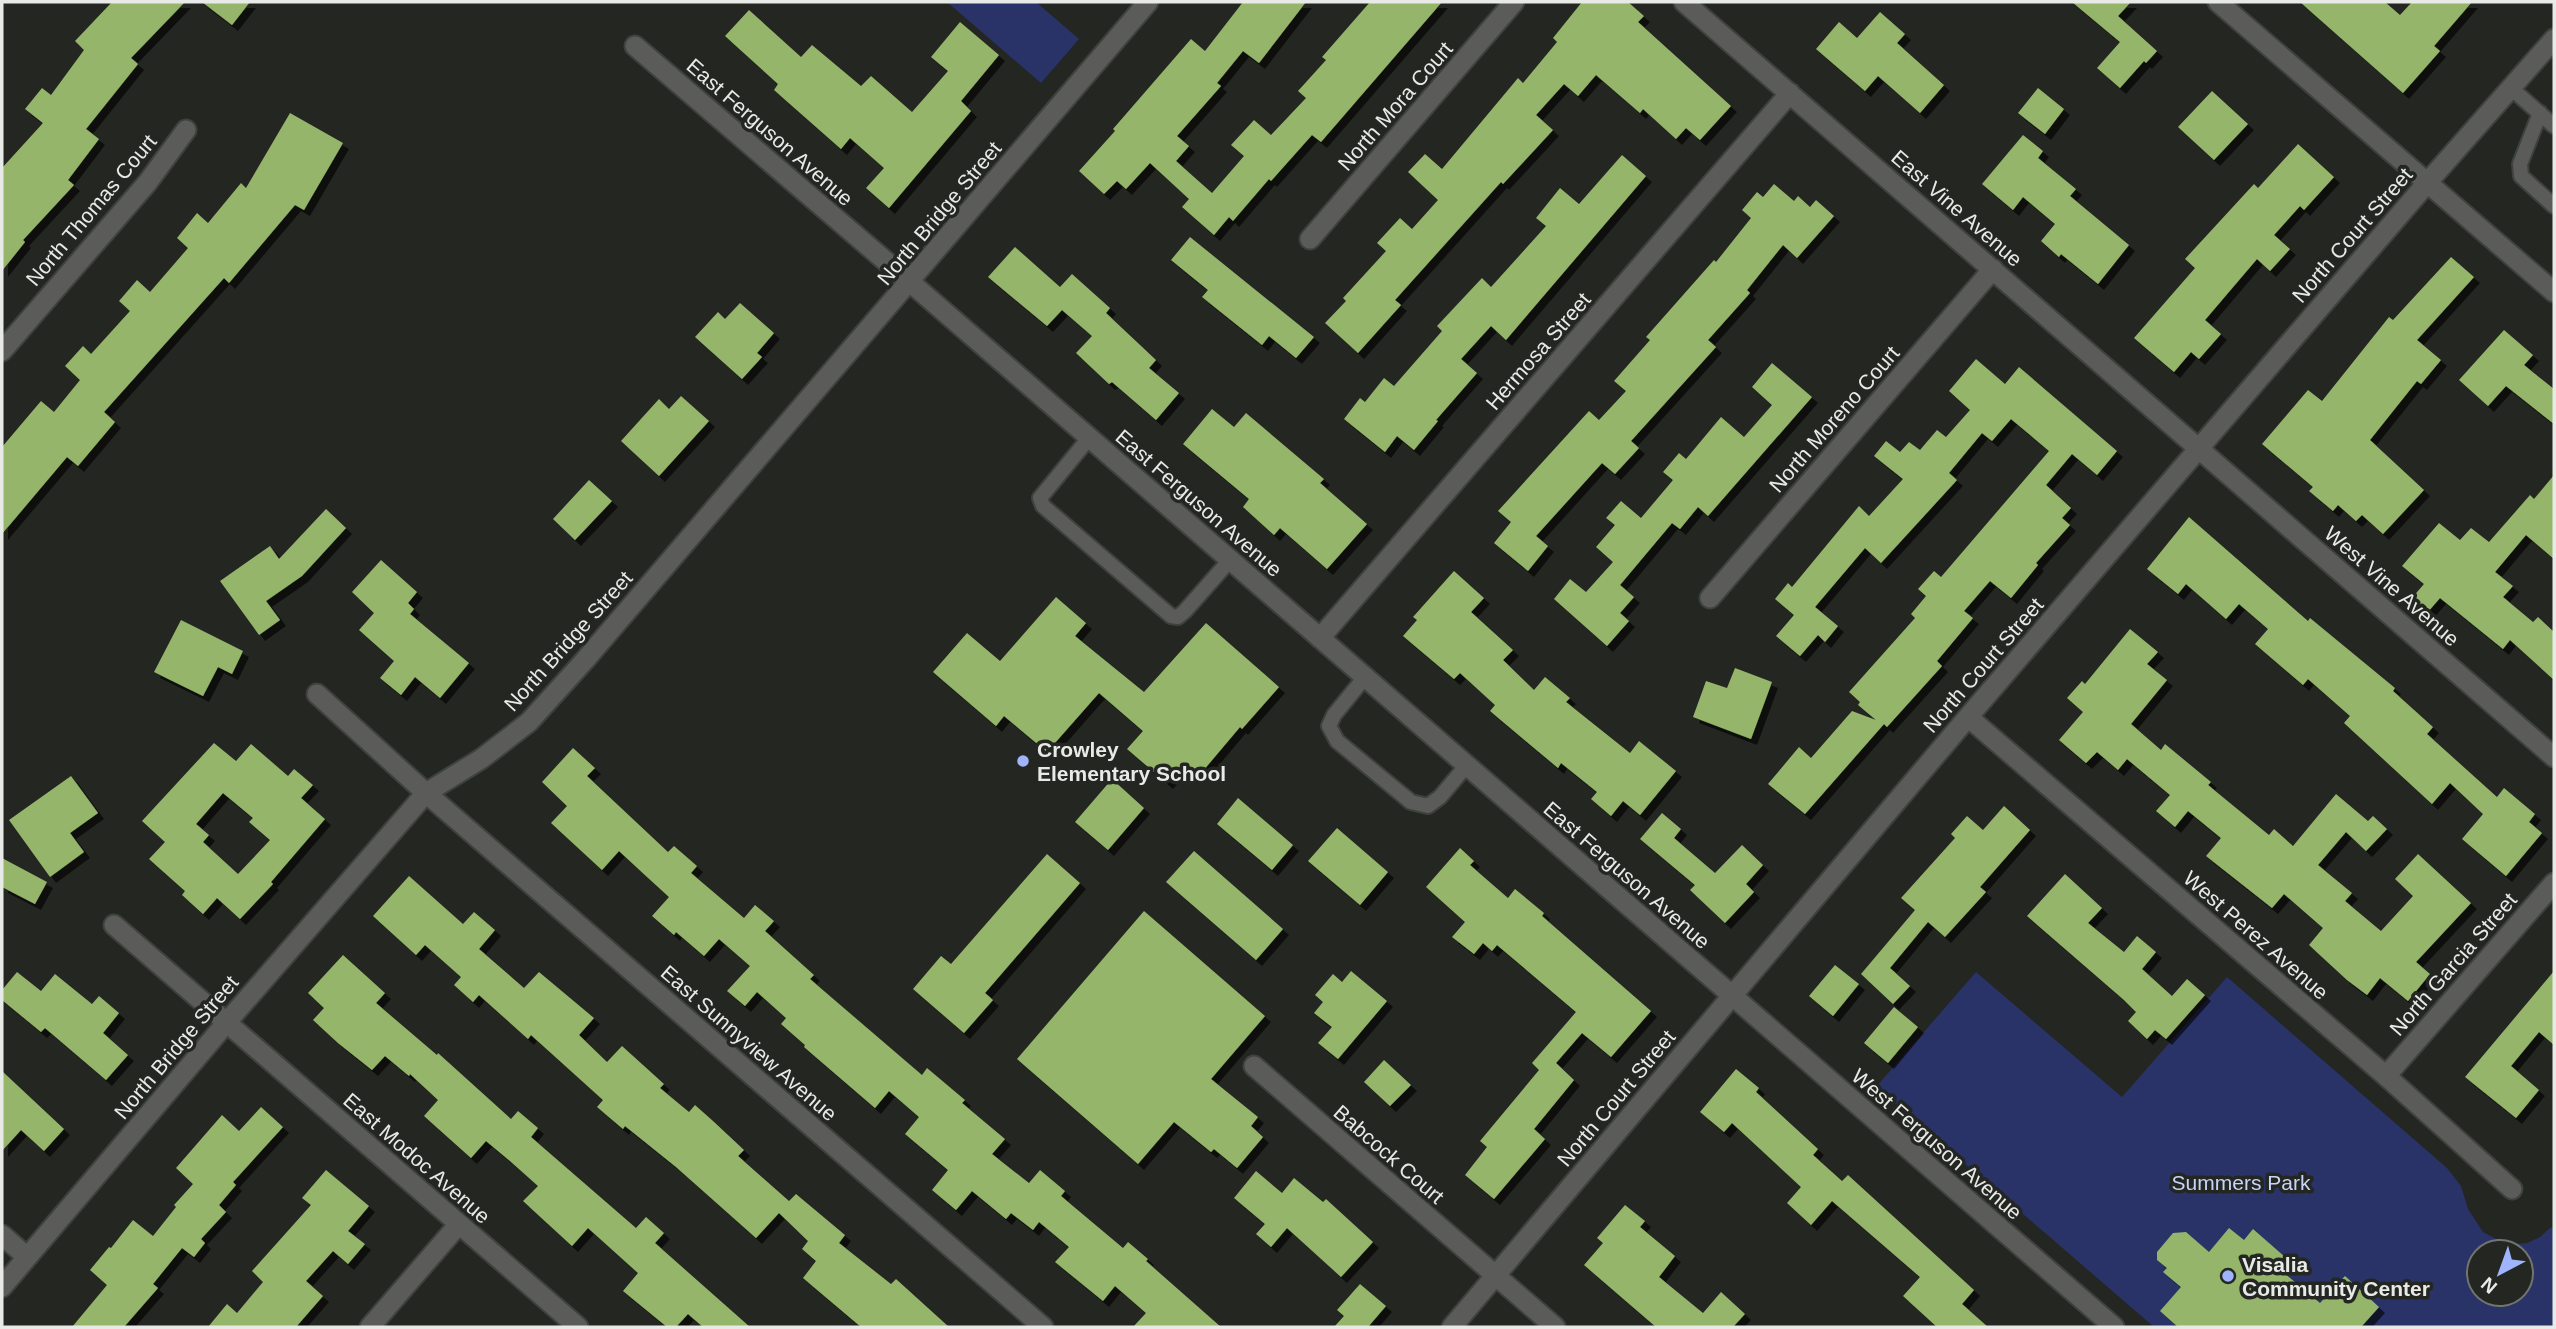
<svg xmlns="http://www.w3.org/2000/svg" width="2556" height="1329" viewBox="0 0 2556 1329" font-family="Helvetica,sans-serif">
<defs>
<filter id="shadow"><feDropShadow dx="6" dy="6" stdDeviation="0" flood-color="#0009"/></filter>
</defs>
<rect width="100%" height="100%" fill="#232621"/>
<!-- green -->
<path fill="#293367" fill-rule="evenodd" d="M947,2H1036L1079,39L1041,83Z
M1976,972L2122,1097L2227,977L2447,1168L2461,1186L2468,1209L2483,1232L2508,1245L2527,1243L2540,1237L2551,1227L2554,1230V1327H2154L1876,1087ZM2479,1252H2521V1294H2479Z"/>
<!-- building -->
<path fill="#95b56b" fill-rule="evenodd" filter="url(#shadow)" d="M112,2H185L131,58L138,64L86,129L99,139L68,180L74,185L23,240L25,242L2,271V168L43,123L25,109L42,88L51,95L84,50L75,41Z
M202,2H250L232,25Z
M1243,2H1306L1259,63L1243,51L1217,83L1221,86L1177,136L1189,146L1176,161L1212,193L1244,156L1231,145L1254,120L1271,135L1306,98L1298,91L1326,60L1322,57L1370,2H1442L1321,142L1312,135L1271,181L1269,179L1233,221L1229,217L1214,235L1182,207L1189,199L1150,163L1126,189L1117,181L1104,194L1079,171L1115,131L1113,129L1191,39L1205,51Z
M1582,2H1628L1644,16L1638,22L1731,106L1700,140L1686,128L1676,139L1643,109L1640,113L1596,75L1578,96L1564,84L1536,115L1553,130L1503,184L1501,182L1395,300L1401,305L1358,353L1325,323L1346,301L1343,298L1386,251L1377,243L1400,218L1412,229L1438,200L1408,172L1425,154L1442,169L1518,78L1523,83L1557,42L1553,38Z
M2072,2H2131L2118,16L2157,51L2146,63L2144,61L2120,88L2097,68L2120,42Z
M2300,2H2385L2400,15L2412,2H2472L2434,46L2440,51L2403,93Z
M749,10L801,57L812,45L861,86L871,76L912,112L948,71L931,57L960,22L999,55L961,101L971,111L889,208L866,188L884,168L850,138L841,149L774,90L778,84L725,36Z
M1880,12L1905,34L1897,43L1944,85L1920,113L1878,76L1865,91L1816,49L1839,22L1857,38Z
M2038,88L2064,109L2045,134L2018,113Z
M2212,91L2248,124L2214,160L2178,127Z
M290,113L343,143L304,210L295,205L229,283L224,278L104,412L115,422L78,466L67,457L2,534V447L41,401L54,412L80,380L65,366L83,346L91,354L130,311L119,301L137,280L150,292L188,248L177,238L197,213L208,223L241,183L246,188Z
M2023,135L2043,151L2038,158L2076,189L2070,196L2129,245L2098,284L2061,254L2059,257L2041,241L2055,224L2023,197L2013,210L1982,184Z
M2298,144L2334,177L2304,210L2300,206L2274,235L2290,249L2270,271L2257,259L2205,320L2221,334L2199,359L2191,352L2174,372L2134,338L2195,268L2185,259L2254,184L2258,188Z
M1622,155L1646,176L1506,340L1491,326L1461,359L1477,373L1436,420L1438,421L1414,450L1397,436L1385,452L1344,419L1360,398L1365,402L1384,378L1394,386L1442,331L1437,326L1482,278L1491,287L1546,226L1536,218L1560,188L1579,204Z
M1774,184L1794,201L1798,196L1810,207L1816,200L1834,216L1797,258L1783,245L1747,290L1750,293L1708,340L1716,347L1631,441L1639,448L1615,474L1602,463L1536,536L1548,546L1528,571L1494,543L1511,522L1498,511L1589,411L1599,420L1626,391L1614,381L1650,340L1646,337L1714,260L1716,262L1751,218L1742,210L1757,192L1763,197Z
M1190,237L1314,337L1296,358L1269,336L1262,345L1202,297L1208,290L1171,260Z
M1015,247L1060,287L1072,274L1110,308L1106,313L1156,360L1149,368L1179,393L1156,420L1112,382L1109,384L1076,353L1092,336L1062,310L1047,326L988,277Z
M2451,257L2474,277L2417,340L2441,360L2421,384L2417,381L2370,440L2424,490L2383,534L2362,515L2356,521L2338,505L2333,511L2309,491L2313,487L2262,444L2308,390L2322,401L2389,317L2393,320Z
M740,303L774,333L757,353L762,357L742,379L695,337L718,312L725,319Z
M2504,330L2533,355L2524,365L2554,389V424L2506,386L2488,406L2459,380Z
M1976,359L2005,384L2019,367L2117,451L2097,475L2072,454L2046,485L2071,508L2062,518L2070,525L2036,563L2038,565L2011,598L1990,581L1964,611L1973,618L1937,661L1942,666L1887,727L1884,724L1805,814L1768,784L1799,747L1811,758L1852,711L1876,720L1858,705L1860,702L1849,692L1915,618L1911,614L1926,596L1918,589L1934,571L1941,577L2049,451L2011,419L1992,441L1982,433L1949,473L1957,480L1881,563L1865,548L1815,607L1838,626L1825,642L1818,635L1800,656L1776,636L1794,615L1775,599L1788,583L1792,587L1859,506L1869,516L1903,479L1874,456L1886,441L1900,452L1909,442L1920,450L1937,430L1946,437L1970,410L1949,391Z
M1772,363L1812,397L1708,516L1698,507L1680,529L1672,523L1620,585L1634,597L1620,613L1629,621L1607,646L1554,599L1570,579L1586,592L1613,562L1596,547L1615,525L1606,518L1621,501L1641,518L1673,480L1663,472L1679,453L1686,459L1721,417L1744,437L1772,405L1752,387Z
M681,396L709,421L659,476L621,441L659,399L669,409Z
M1212,409L1234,427L1246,413L1324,479L1320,483L1367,524L1327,569L1280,528L1274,535L1243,507L1249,499L1183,444Z
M2554,475V559L2526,535L2495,572L2513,586L2503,597L2533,622L2538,617L2554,632V680L2510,640L2503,649L2440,598L2427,613L2411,599L2424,584L2402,566L2439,523L2460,540L2471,528L2489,542L2530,495L2534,499Z
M589,480L612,501L575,540L553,519Z
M326,509L346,528L302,576L266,601L280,620L259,635L220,581L270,546L279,559Z
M2189,517L2308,621L2310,618L2395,688L2393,691L2433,727L2427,734L2497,797L2504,788L2535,814L2529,822L2542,833L2506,876L2462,839L2483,814L2450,783L2432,804L2344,723L2350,716L2308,679L2303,685L2255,644L2268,629L2239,604L2226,619L2186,584L2178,594L2147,569Z
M381,560L417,592L408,603L414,609L410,614L469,663L440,698L415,677L401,695L380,678L394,661L359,630L374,613L352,592Z
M1454,571L1484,598L1471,612L1513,650L1503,660L1534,690L1545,677L1570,698L1566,702L1630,753L1639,741L1676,771L1640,815L1623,801L1611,816L1591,799L1597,792L1561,763L1558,768L1490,711L1495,705L1460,673L1454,679L1403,636L1417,620L1413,617Z
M1056,597L1086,623L1075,636L1144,692L1206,623L1279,687L1242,729L1240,727L1197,778L1182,765L1167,783L1127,749L1143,731L1099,693L1047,752L1004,716L996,726L933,672L967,633L1000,661Z
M181,620L243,651L232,674L218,667L203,696L154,672Z
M2130,629L2158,652L2147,664L2167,680L2131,724L2161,750L2165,744L2211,782L2208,785L2269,835L2274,829L2293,846L2336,794L2368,821L2373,816L2387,829L2366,851L2346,832L2318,865L2352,893L2345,901L2381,931L2413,896L2395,879L2418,854L2471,903L2416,962L2430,974L2408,1001L2380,978L2367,995L2347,980L2309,945L2323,928L2284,894L2272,908L2206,856L2221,838L2188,811L2175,827L2156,811L2170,795L2127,759L2118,770L2097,752L2086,763L2059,740L2083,712L2067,698L2082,681L2085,684Z
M1735,668L1772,682L1751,739L1693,717L1706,681L1727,688Z
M214,743L236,761L251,744L288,776L294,769L313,785L301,798L325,819L271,882L273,884L240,919L217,898L203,914L182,895L185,891L149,859L165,842L142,821ZM223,793L253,818L249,822L270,840L238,874L203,842L209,835L196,824Z
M573,748L595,768L587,776L668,852L674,846L697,866L691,873L744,918L755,905L774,921L765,931L814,975L810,979L922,1075L927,1068L965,1100L962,1103L1005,1139L992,1154L1029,1183L1040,1170L1065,1191L1061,1196L1123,1248L1128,1242L1148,1259L1146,1261L1221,1327H1133L1146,1313L1115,1286L1103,1301L1055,1262L1069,1247L1039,1222L1033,1230L1011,1213L1006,1219L972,1191L956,1210L932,1190L948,1170L905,1134L919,1117L889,1091L875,1108L804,1047L805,1045L781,1024L786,1018L757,992L745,1006L727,991L750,966L719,939L704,956L676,932L674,935L652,916L669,897L646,876L619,851L602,870L551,823L567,806L542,782Z
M71,776L98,813L70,833L84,852L50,877L9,820Z
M1112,779L1144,808L1108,850L1075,822Z
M1238,798L1293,845L1272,870L1217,824Z
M2004,806L2030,830L1980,887L1986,892L1945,937L1928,922L1890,968L1910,986L1893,1004L1861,974L1915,910L1901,898L1955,838L1951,834L1967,816L1983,830Z
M1662,813L1681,829L1674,838L1715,873L1742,845L1763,865L1746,884L1754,892L1725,923L1690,890L1695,885L1640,839Z
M1337,828L1388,872L1360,905L1308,861Z
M1460,848L1474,861L1470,865L1508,898L1515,889L1544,913L1542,916L1651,1011L1611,1057L1582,1033L1556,1063L1574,1080L1534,1129L1545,1139L1494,1199L1465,1175L1487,1147L1480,1141L1539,1070L1532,1063L1576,1012L1497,945L1492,951L1483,943L1474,954L1452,937L1465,922L1426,887Z
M1194,851L1283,929L1256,960L1166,882Z
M1047,854L1080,883L985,993L993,1000L964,1033L913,989L941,956L951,964Z
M2,858L47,882L35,904L2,887Z
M2065,874L2102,908L2088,923L2124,952L2137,936L2156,952L2142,969L2172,996L2187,979L2205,995L2166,1039L2155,1030L2147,1039L2128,1021L2136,1012L2124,1000L2027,916Z
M409,876L463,924L474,912L495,930L479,949L524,988L539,972L594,1018L579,1035L607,1062L622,1046L664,1084L660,1088L689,1112L695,1105L713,1121L744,1150L738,1156L789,1201L796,1194L845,1235L839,1243L891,1284L896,1279L949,1327H861L803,1278L816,1261L802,1249L808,1241L779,1213L756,1238L676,1167L625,1126L623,1129L597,1107L603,1100L531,1035L528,1039L479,995L473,1002L454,985L461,977L425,945L416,955L373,916Z
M1144,911L1265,1016L1211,1079L1258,1117L1251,1126L1263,1137L1237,1168L1214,1149L1211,1152L1174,1122L1138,1164L1017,1059Z
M343,955L385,993L376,1003L437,1055L438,1053L511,1119L518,1111L538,1128L531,1137L636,1228L646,1217L664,1233L655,1243L750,1327H703L688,1314L676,1327H667L623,1291L638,1273L588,1228L572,1246L523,1201L538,1186L510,1161L486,1141L471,1158L424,1116L438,1100L410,1074L409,1076L385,1056L372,1070L338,1043L313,1020L324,1008L308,993Z
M1835,965L1859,984L1833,1016L1809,996Z
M1351,971L1387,1001L1338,1059L1318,1043L1332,1027L1314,1013L1323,1002L1315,995L1333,974L1342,982Z
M2554,971V1045L2539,1032L2511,1066L2539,1090L2516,1118L2465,1077Z
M17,972L41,991L55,974L92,1004L99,996L119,1013L103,1033L128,1055L106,1080L45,1028L41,1032L2,1000V990Z
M1894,1007L1918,1027L1888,1063L1864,1043Z
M1384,1060L1411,1085L1390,1106L1364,1082Z
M1736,1069L1759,1088L1756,1092L1818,1149L1813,1155L1842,1181L1848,1175L1974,1290L1962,1304L1988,1327H1937L1903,1296L1920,1277L1832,1201L1811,1225L1787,1203L1801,1187L1732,1123L1724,1132L1700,1112Z
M2,1071L64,1129L44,1151L21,1130L2,1151Z
M261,1107L283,1127L233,1182L236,1185L219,1205L226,1212L201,1239L205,1243L194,1257L182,1248L153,1284L158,1288L124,1327H72L107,1285L90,1270L109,1247L111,1248L133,1220L153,1236L176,1207L174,1205L193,1184L176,1168L222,1115L239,1131Z
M326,1170L369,1206L348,1231L365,1244L348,1264L333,1251L306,1281L323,1296L296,1327H208L227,1304L237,1313L263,1282L252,1271L311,1205L302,1198Z
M1256,1171L1282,1193L1294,1178L1323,1202L1326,1199L1373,1242L1341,1277L1287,1228L1271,1247L1256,1234L1265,1224L1234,1198Z
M1625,1205L1645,1221L1640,1227L1675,1256L1659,1277L1703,1313L1721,1292L1745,1314L1733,1327H1656L1584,1265L1603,1243L1597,1238Z
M2229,1228L2244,1240L2253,1229L2285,1257L2277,1267L2320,1303L2345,1276L2379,1307L2361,1327H2178L2160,1311L2181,1287L2163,1272L2167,1268L2157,1260V1252L2173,1233L2186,1232L2209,1252Z
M1360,1284L1386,1306L1368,1327H1334L1344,1316L1337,1310Z"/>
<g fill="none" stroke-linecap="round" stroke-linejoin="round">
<!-- service casing -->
<g stroke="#3f413d" stroke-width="18">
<path id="service" d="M2512,89L2554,126
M2540,113L2520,164L2521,176L2554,206
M1089,438L1040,498L1043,506L1171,616L1178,617L1185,611L1230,560
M1365,677L1334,715L1329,726L1337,741L1411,802L1428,806L1440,797L1467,765"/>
</g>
<!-- minor casing -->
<g stroke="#3f413d" stroke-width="23">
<path id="minor" d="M1684,2L2554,757
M2218,2L2554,292
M1310,239L1514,2
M2,351L148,182L186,130
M1710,598L1993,269
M1320,638L1790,93
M317,694L426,793L1043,1327
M1968,717L2386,1076L2512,1189
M114,925L578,1327
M1254,1066L1555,1327
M2386,1076L2554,883
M2,1235L27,1257
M370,1327L459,1224
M1452,1327L1968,717L2427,183L2554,39"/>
</g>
<!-- tertiary casing -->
<g stroke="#3f413d" stroke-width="23">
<path id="tertiary" d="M635,46L910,282L2114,1327
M2,1287L227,1022L426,793L481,759L529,722L585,660L1148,2"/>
</g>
<!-- service -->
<use href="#service" stroke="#5b5c59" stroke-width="14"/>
<!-- minor -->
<use href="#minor" stroke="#5b5c59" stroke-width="19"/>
<!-- tertiary -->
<use href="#tertiary" stroke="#5b5c59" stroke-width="19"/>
</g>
<!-- markers -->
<g fill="#a0b3fd" stroke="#232621" stroke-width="2.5">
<circle cx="1023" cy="761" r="7"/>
<circle cx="2228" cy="1276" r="7"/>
</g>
<g text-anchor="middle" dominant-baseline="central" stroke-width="7" stroke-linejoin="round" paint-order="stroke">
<!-- street labels -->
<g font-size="21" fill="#e8eae7" stroke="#232621">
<text transform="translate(1395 106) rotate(-49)">North Mora Court</text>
<text transform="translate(770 132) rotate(41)">East Ferguson Avenue</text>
<text transform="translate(1957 208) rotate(41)">East Vine Avenue</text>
<text transform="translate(91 210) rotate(-50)">North Thomas Court</text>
<text transform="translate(939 213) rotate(-50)">North Bridge Street</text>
<text transform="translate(2352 235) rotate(-49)">North Court Street</text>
<text transform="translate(1538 351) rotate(-49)">Hermosa Street</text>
<text transform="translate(1834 419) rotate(-49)">North Moreno Court</text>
<text transform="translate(1199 503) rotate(41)">East Ferguson Avenue</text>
<text transform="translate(2392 586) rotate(41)">West Vine Avenue</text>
<text transform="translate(568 641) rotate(-48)">North Bridge Street</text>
<text transform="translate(1983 665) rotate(-49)">North Court Street</text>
<text transform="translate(1627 875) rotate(41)">East Ferguson Avenue</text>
<text transform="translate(2256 935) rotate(41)">West Perez Avenue</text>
<text transform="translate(2453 964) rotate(-49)">North Garcia Street</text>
<text transform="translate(749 1043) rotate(41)">East Sunnyview Avenue</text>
<text transform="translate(176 1047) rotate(-50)">North Bridge Street</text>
<text transform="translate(1616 1098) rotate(-50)">North Court Street</text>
<text transform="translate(1937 1144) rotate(41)">West Ferguson Avenue</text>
<text transform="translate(1389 1154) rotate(41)">Babcock Court</text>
<text transform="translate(417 1158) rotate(41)">East Modoc Avenue</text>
</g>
<!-- poi labels -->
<g font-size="21" font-weight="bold" fill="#e8eae7" stroke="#232621" text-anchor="start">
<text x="1037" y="749">Crowley<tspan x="1037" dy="24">Elementary School</tspan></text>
<text x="2242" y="1264">Visalia<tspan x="2242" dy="24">Community Center</tspan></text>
</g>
<!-- park labels -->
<g font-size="21" fill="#c8d3f9" stroke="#232621">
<text x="2241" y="1182">Summers Park</text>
</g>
</g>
<!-- border -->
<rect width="2556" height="1329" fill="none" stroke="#e8eae7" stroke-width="7"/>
<!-- north arrow -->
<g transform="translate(2500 1273) rotate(221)"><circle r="33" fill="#232621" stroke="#727470" stroke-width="2"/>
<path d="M0-5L12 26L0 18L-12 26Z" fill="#a0b3fd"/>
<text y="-10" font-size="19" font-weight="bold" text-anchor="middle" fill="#e8eae7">N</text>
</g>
</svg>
